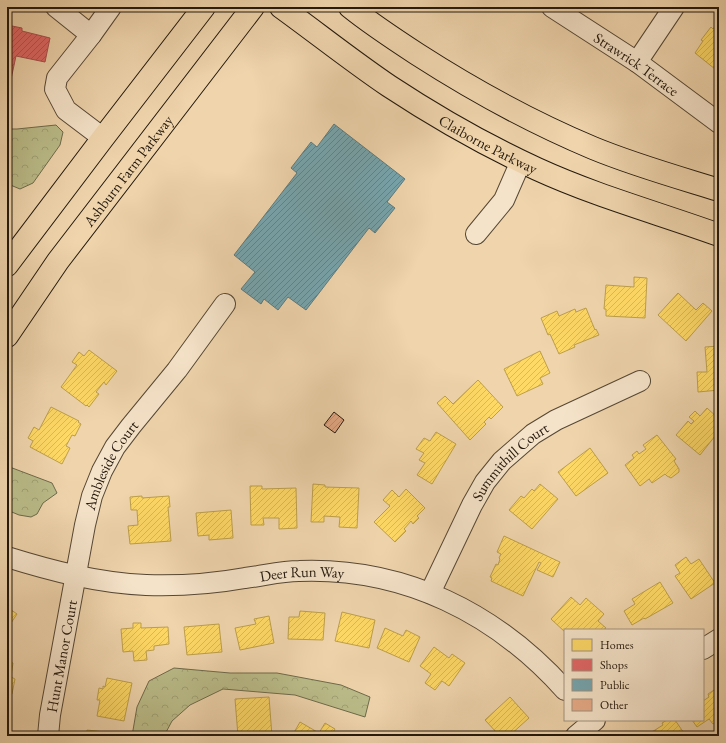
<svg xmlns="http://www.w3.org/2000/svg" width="726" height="743" viewBox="0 0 726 743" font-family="'EB Garamond',serif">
<defs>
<pattern id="forest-crowns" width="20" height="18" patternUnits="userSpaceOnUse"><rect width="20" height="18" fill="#babc89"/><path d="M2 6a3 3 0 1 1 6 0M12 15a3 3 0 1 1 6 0" fill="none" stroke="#a0a175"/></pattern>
<pattern id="homes-hatch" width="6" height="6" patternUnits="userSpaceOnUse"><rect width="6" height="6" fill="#ffd966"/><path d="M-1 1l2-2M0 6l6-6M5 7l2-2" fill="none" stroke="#daba57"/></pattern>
<pattern id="shops-hatch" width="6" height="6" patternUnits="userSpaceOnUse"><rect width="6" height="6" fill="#e06666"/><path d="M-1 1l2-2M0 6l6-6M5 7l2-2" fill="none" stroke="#b55352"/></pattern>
<pattern id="public-hatch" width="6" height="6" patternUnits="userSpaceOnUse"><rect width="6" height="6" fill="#76a5af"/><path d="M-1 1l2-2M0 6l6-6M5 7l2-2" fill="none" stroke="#60858d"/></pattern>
<pattern id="building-hatch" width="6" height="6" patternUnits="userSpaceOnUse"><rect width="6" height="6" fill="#e6ab88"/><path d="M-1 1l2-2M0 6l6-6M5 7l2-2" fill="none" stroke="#c59274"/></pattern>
</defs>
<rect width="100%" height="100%" fill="#efd4ac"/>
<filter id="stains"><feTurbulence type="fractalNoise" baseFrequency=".005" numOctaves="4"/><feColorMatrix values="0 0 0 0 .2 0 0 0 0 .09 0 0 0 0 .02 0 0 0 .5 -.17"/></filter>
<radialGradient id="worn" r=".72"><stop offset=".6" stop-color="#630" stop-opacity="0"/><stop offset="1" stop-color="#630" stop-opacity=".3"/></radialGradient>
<!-- forest -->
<path fill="url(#forest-crowns)" stroke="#6e6a4b" d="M56,125L63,132L60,145L33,183L20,189L8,184L7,129H17Z
M7,466L52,483L57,493L43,503L37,514L31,517L19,515L7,510Z
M174,668L230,673H277L341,685L370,697L365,717L295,695L223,689L190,705L172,721L164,736H132L137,707L149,681Z"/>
<!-- homes -->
<path fill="url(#homes-hatch)" stroke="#bd9f4b" d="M719,21V64L715,69L695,53L703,41L701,40L711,27L713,29Z
M634,277L647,278L645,318L606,316V309H604L606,285L634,287Z
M678,293L696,310L703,303L712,311L686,341L658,315Z
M586,308L595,330L596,329L599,335L574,345L575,347L559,354L550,334L548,335L541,318L557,311L559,316L575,309L576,312Z
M719,346V390L698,392L697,372H707L705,347Z
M89,350L117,371L106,385L104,382L96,392L99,394L89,407L87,405L86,406L61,387L77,365L72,362L79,352L84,356Z
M540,351L550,373L540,378L543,384L517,396L504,369Z
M478,380L503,407L491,419L489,417L484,422L486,424L470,440L437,403L445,396L453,404Z
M51,407L79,421L78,422L81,424L75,436L72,435L66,446L70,448L62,464L30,447L33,441L28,438L34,427L39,430Z
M707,408L719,419V431L700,455L676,435L688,421L691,424L694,421L689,417L695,411L700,416Z
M436,432L456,444L432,484L417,475L425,463L419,460L424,453L416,449L424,438L430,441Z
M657,435L676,459L674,461L679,469V472L671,478L667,476L665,474L652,483L649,479L640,486L625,465L634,458L632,455L637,451L639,454L646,449L643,445Z
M590,448L608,473L576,496L558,472Z
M313,484L325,485V487L359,488L357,528L339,527L340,517L324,516V522H311Z
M540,484L558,499L532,529L509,510L521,496L524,498L532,489L534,491Z
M250,486H262V489L296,488L297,528L279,529V518H263L264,525H251Z
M406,489L425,508L417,516L419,518L413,524L411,521L404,529L406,531L395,542L374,522L390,506L383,500L392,490L399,497Z
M142,496V498L169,496L170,507H168L171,541L130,544L128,526L138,525L137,510H131L130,497Z
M231,510L233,538L209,540V535L198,536L196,513Z
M504,536L560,562L553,577L537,570L541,563L539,562L523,596L491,581L492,578L490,577L496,564L498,565L500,559L499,558L501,554L497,552Z
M686,557L691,564L699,559L715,583L691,599L675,576L680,573L675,565Z
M660,582L673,603L645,619L644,618L632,625L624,611L635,604L632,599Z
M571,597L580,605L586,598L604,614L598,621L606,628L603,630H565V632L551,619Z
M7,607L17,614L7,629Z
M300,611L325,613L323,640L288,639L289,617H299Z
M342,612L375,620L369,648L335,641Z
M269,616L274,643L240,650L235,628L256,624L254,619Z
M133,623H141V628L168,627L169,644L154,646V650L146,651L147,660L134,661L133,651L123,652L121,629L133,628Z
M219,624L222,652L187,655L184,627Z
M385,628L403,636L406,630L420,637L409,662L377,648Z
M434,647L449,658L452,654L465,663L449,686L442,681L435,690L425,683L431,674L420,666Z
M7,661L13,663L11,677L15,679L12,694L7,692Z
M107,678L132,683L124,721L97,716L100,700H97L99,688L103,689V686L105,687Z
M714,690L716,693L719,691V720L713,724L709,719L697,727L692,720H703V701L709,697L708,694Z
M269,697L272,736H238L235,699Z
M510,697L529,718L509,736H494L497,733L485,720Z
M667,720H675L686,736L647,735L663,725L662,723Z
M300,722L319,733L325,723L335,729L331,736H292Z
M87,730L115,733L114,736H87Z"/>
<!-- shops -->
<path fill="url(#shops-hatch)" stroke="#a74f4b" d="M7,25L22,28V31L50,38L45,62L16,56L7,98Z"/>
<!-- public -->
<path fill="url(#public-hatch)" stroke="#5d7b7e" d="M334,124L405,179L387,202L395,208L375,233L369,228L306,310L288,297L278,310L264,299L261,304L241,289L255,272L234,255L297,173L291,168L311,142L317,147Z"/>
<!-- building -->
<path fill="url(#building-hatch)" stroke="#23180d" d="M334,412L344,420L335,433L324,425Z"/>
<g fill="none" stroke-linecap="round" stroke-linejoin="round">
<!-- minor casing -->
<g stroke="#564735" stroke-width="22">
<g id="minor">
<path d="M56,7L91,35L111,7"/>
<path id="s1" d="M552,7L637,62L719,123"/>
<path d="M91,35L57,78L55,89L66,110L103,138"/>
<path d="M637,62L674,7"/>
<path d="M476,234L504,200L521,161"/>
<path id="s2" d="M7,557C52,571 98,583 146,585C179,586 212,584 245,578C263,576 281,571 299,571C404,567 496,613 565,690"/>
<path id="s3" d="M430,593L472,505L485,482L502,461L533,434L556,420L640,381"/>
<path d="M703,649L719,639"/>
<path id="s4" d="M48,736L50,715L85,525L92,496L102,471L115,447L131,426L177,370L225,304"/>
<path d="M576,736L595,720"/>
</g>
</g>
<!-- major casing -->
<g stroke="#23180d" stroke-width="24">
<g id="major">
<path id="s5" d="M281,7C317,33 352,61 389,86C436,117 485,145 537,169C596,196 658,213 719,235"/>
<path d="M350,7C371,24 394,39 417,54C473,90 531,122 593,148C634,165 677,177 719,190"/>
<path d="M7,265L103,138L204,7"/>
<path id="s6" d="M7,336L58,261L253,7"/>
</g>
</g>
<!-- minor -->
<use href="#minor" stroke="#f5e3c9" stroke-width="20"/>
<!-- major -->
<use href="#major" stroke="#efd4ac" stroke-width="22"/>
</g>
<g text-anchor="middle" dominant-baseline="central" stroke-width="4" stroke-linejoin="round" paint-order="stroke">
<!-- street labels -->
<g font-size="15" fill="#23180d" stroke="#f5e3c9">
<text stroke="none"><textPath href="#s1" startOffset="102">Strawrick Terrace</textPath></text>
<text stroke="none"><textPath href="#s5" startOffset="249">Claiborne Parkway</textPath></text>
<text stroke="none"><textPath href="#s6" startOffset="205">Ashburn Farm Parkway</textPath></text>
<text stroke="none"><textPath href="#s3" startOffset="156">Summithill Court</textPath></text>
<text stroke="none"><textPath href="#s4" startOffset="280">Ambleside Court</textPath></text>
<text stroke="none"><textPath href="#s2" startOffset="299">Deer Run Way</textPath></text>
<text stroke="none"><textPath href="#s4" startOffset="81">Hunt Manor Court</textPath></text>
</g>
</g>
<!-- margin -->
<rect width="726" height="743" fill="none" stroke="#efd4ac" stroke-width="24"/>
<rect x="8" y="8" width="710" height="727" fill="none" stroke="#23180d" stroke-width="2"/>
<rect x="12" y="12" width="702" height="719" fill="none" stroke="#23180d"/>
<!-- legend -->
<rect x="564" y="629" width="140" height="92" fill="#f5e3c9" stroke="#a1927e"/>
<rect x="572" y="639" width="20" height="12" fill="#ffd966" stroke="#a1927e"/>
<text x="600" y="649" font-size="12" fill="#23180d">Homes</text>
<rect x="572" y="659" width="20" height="12" fill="#e06666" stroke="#a1927e"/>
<text x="600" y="669" font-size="12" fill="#23180d">Shops</text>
<rect x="572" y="679" width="20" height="12" fill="#76a5af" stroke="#a1927e"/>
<text x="600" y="689" font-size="12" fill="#23180d">Public</text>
<rect x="572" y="699" width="20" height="12" fill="#e6ab88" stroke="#a1927e"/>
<text x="600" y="709" font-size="12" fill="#23180d">Other</text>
<rect width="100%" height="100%" filter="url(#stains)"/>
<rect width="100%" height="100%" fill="url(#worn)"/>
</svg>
